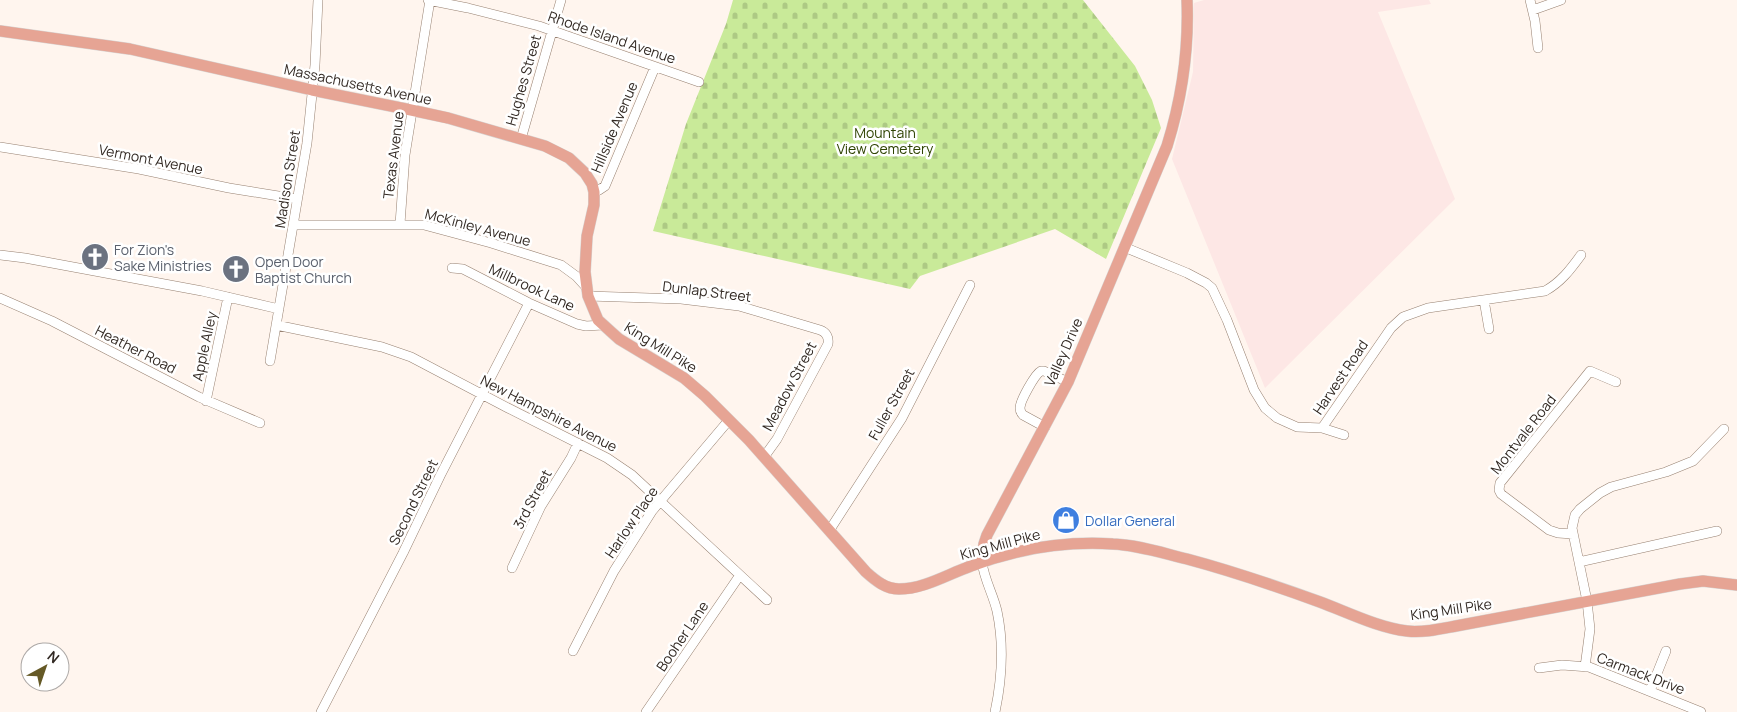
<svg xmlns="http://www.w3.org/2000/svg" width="1737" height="712" viewBox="0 0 1737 712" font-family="Manrope,sans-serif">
<defs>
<pattern id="cemetery-stones" width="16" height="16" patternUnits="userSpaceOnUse" patternTransform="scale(1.25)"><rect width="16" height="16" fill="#c9ea99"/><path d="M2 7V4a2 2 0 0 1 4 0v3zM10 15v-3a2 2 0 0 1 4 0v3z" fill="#adc984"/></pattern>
</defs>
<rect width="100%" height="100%" fill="#fff5ee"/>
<!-- industrial -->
<path fill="#fde7e5" d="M1204,0H1429L1431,4L1378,12L1455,199L1265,388L1172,159L1193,72L1194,3Z"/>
<!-- cemetery -->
<path fill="url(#cemetery-stones)" d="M733,0H1083L1135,66L1152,100L1161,128L1106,259L1055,229L920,276L910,289L653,231L686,124L726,24Z"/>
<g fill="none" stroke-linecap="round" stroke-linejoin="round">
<!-- minor casing -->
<g stroke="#978171" stroke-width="10">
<path id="minor" d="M428,0L468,8L539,26L699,82
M1530,0L1535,21L1538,48
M1533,10L1561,0
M521,139L561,0
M0,147L139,169L229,188L297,199
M594,192L599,190L605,186L655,67
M400,224L405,155L430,0
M294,225H424L491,243L561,265L576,276L586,287
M1124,247L1187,273L1206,283L1212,288L1227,320L1254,390L1265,408L1277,418L1297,427L1322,428L1391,328L1403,317L1428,308L1545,291C1561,282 1570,270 1581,255
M0,255L25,258L202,291L279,309
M452,268L463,269L529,303L577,324L586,326L603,325
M588,296L681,299L739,306L820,330C826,332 829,337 828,344L777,439L764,457
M0,298L52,321L199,397L260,423
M1484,300L1489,329
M276,325L382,347L411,357L508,408L607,458L632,475L767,600
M270,361L307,143L315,65L318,0
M206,401L228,297
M1045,427L1023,415C1021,413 1020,412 1020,408C1020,401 1035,374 1041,371H1044L1068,382
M1322,428L1344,435
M829,531L902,418L970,285
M1573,534L1558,533L1549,530L1501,494L1499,490L1500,483L1590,371L1616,382
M982,562C984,579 993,594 997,611C1004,644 1002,679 995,712
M1579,562L1717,531
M512,568L541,506L571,458L578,443
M573,651L614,571L652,511L729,420
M1585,667L1590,629L1587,601L1572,528L1575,515L1580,509L1600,493L1611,487L1666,472L1693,461L1724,429
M1539,668L1562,665L1589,667L1701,712
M1650,691L1666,651
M321,712L403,553L440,476L529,303
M646,712L740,575"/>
</g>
<!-- major casing -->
<g stroke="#d6d4d3" stroke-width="12">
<path id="major" d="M0,31L130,49L312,90L411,110L448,118L545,146L569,158L585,173L592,184L594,192V205L587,236L585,272L588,296L598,320L619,339L684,378L705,396L749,440L866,572C876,581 886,589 899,589C924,589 948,574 971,566C1016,549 1065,541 1113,544C1138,545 1162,553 1187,559C1232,571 1276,586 1320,602C1347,612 1379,628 1407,631C1423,633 1440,629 1456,626L1680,584L1703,581L1737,585
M982,562L984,544L987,535L1068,382L1167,146C1182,98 1189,51 1187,0"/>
</g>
<!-- minor -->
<use href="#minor" stroke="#fff" stroke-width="9"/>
<!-- major -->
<use href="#major" stroke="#e6a494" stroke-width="11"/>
</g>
<!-- icons -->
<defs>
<g id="church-disc" transform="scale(1.4375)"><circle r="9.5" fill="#6b7280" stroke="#fff"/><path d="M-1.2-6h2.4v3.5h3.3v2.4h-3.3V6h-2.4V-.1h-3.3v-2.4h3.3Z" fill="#fff"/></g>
<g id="shop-disc" transform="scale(1.4375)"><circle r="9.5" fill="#3f7fe0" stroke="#fff"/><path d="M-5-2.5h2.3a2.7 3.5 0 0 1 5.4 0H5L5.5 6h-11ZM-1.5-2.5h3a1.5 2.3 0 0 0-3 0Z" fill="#fff"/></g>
</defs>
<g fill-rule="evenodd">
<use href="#church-disc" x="95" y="257"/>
<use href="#church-disc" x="236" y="269"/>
<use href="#shop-disc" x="1066" y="520"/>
</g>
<g text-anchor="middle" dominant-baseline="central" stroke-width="5" stroke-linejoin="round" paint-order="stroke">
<!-- street labels -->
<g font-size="14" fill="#322923" stroke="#fff">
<text transform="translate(612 37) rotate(19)">Rhode Island Avenue</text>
<text transform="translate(523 80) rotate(-74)">Hughes Street</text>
<text transform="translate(358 84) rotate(12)">Massachusetts Avenue</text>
<text transform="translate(614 127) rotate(-67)">Hillside Avenue</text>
<text transform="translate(393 155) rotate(-83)">Texas Avenue</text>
<text transform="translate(151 159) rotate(11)">Vermont Avenue</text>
<text transform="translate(287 179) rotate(-81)">Madison Street</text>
<text transform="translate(478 227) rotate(15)">McKinley Avenue</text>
<text transform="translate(532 287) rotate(25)">Millbrook Lane</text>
<text transform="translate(707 291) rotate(7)">Dunlap Street</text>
<text transform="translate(204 346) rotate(-78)">Apple Alley</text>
<text transform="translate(661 347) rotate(32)">King Mill Pike</text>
<text transform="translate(136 349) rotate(27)">Heather Road</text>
<text transform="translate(1063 352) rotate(-66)">Valley Drive</text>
<text transform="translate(1340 377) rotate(-56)">Harvest Road</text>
<text transform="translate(789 386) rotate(-62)">Meadow Street</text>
<text transform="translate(891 404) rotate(-61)">Fuller Street</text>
<text transform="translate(549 413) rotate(27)">New Hampshire Avenue</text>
<text transform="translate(1523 434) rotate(-52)">Montvale Road</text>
<text transform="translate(532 499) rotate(-62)">3rd Street</text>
<text transform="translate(413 502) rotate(-64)">Second Street</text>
<text transform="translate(631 522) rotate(-56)">Harlow Place</text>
<text transform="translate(1000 544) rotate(-15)">King Mill Pike</text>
<text transform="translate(1451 609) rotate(-8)">King Mill Pike</text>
<text transform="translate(682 636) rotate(-56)">Booher Lane</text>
<text transform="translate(1641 673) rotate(21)">Carmack Drive</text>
</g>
<!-- park labels -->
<g font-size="14" fill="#2f4302" stroke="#fff">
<text x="885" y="132">Mountain<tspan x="885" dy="16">View Cemetery</tspan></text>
</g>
<!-- worship labels -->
<g font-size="14" fill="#5b616d" stroke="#fff" text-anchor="start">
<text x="114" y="249">For Zion's<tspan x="114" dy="16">Sake Ministries</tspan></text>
<text x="255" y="261">Open Door<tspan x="255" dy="16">Baptist Church</tspan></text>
</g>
<!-- shop labels -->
<g font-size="14" fill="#366cbe" stroke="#fff" text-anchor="start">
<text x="1085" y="520">Dollar General</text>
</g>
</g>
<!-- north arrow -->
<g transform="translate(45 667) rotate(40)"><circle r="24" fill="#ffffff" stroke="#ada9a7"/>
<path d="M0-4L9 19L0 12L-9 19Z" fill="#655926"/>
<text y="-8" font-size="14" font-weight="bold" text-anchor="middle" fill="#322923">N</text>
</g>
</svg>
